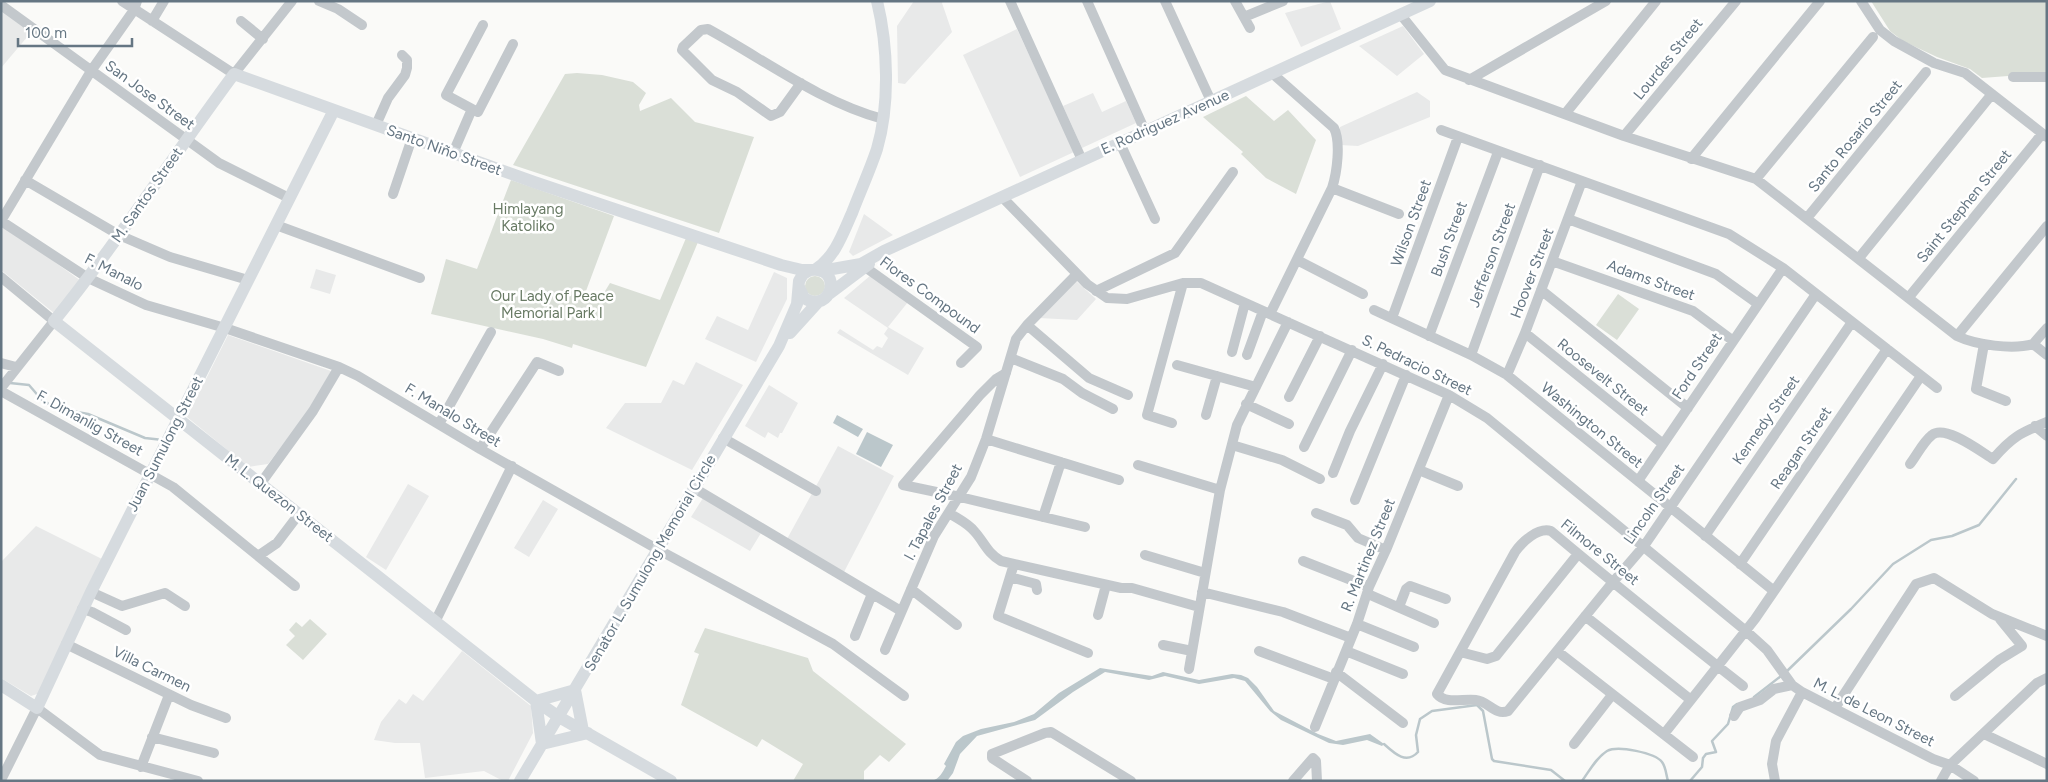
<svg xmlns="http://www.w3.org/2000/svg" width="2048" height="782" viewBox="0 0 2048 782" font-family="Figtree,sans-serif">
<rect width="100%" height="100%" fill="#fafaf8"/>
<!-- built -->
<path fill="#e8e9e9" d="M914,1H943L942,3L952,32L905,84L898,83L897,26Z
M1330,1L1341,29L1301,47L1285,13Z
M1,7L33,30L1,68Z
M1403,26L1424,54L1397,76L1359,46Z
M1017,29L1074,152L1020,177L963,55Z
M1417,92L1430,101V117L1358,146L1340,145V127Z
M1093,93L1102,112L1126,101L1136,123L1082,148L1063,106Z
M864,214L893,235L853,256L849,252Z
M2,224L81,281L54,313L1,270Z
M316,269L336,275L330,294L310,288Z
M774,272L787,278V299L756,362L705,339L717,316L748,330Z
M871,275L908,302L888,327L924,348L908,375L837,333L840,329L873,350L877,346L882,348L888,338L884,334L888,328L844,298Z
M1076,281L1096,299L1077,320L1039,318Z
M228,335L331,371L309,410L268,464L248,467L187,417Z
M696,362L743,385L692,470L606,428L625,403H661L673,380L684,385Z
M769,385L798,403L782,433H780L778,438L768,432L765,438L745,426Z
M838,446L894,476L844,572L787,539Z
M408,484L429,496L386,570L366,557Z
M703,498L761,533L750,551L691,517Z
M543,500L558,509L529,557L514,548Z
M36,526L104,560L40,693L31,696L1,678V562Z
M462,651L531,706L533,733L508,781H503L484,771L425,778L420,743H395L374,740L381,722L399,699L406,704L413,694L423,701Z"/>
<!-- green -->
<path fill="#dadfd7" d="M1871,1H2047V73L1982,78L1970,69L1937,57L1903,41L1890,31Z
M577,73L602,75L633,82L646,93L639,105L640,111L671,98L695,122L754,137L719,233L513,165L565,74Z
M1246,96L1274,121L1288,110L1316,140L1296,194L1266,178L1241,154L1243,152L1203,117Z
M511,180L614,216L586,291L602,296L610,283L660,300L686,238L698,242L646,367L573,344L572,348L543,339L431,314L446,259L477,269Z
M805 286a10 10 0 1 1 20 0a10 10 0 1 1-20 0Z
M1618,294L1639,309L1617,340L1596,325Z
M310,619L327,634L303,660L286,645L295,636L289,630L296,622L302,627Z
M705,628L808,658L813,671L906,744L889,762L880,755L864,771V781H793L803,764L762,739L757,747L681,705L699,654L694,652Z"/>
<!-- water -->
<path fill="#bbc7cb" d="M837,415L863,429L858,437L833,423Z
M867,432L893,445L881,467L856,454Z
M1100,668L1152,676L1163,672L1199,680L1232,674L1241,675L1248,678L1257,687L1274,711L1318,734L1336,741L1370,734L1384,744L1382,746L1367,740L1343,745L1329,743L1281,720L1270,711L1245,681L1234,678L1199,684L1165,676L1149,680L1105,672L1073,692L1035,720L977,736L960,754L953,773L947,781H932C940,778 942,773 946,766L944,764L956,742L963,736L981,729L1014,722L1034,714L1059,693Z"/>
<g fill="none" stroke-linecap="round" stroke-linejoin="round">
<!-- stream -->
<path stroke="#bbc7cb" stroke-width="2.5" d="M10,383L29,385L41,399L55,408L88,414L145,438L163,440
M1785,673L1851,609L1893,564L1931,540L1952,536L1979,525L2016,479
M1754,697L1781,676
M1384,744C1394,753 1406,765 1418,752L1416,735L1420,719L1432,711L1477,705L1483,711L1492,759L1494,761L1551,770L1565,781
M1582,781C1590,770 1596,758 1607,751C1618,745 1655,753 1662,762C1666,767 1666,775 1668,781
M1690,781L1702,767L1703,758L1706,754L1716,752L1712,741L1728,724L1733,707L1737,704"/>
<!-- minor -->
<path stroke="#c3c8cc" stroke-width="10" d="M122,1L234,74L292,1
M319,1L338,9L362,25
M1010,1L1082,160
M1087,1L1145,131
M1165,1L1211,101
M1235,1L1250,28
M1861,1L1880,30L1894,41L1934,63L1965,73L2047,137
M1,5L219,163L289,198
M1401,15L1445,70L1624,136L1756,179L1957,336C1976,345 2013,350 2033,344
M1244,17L1283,1
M152,21L164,1
M241,21L263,39
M2013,77H2047
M1469,80L1606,1
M801,83L780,112L771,116L737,92L712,80L682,50L683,47L701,30L708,29C765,60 820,102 883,119
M472,109L478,112L513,44
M1565,114L1656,1
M376,125L388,98L405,75L407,68V60L402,55
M1441,130L1729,234L1783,268L1937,388
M1624,136L1736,1
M1120,143L1155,219
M453,153L472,109L446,95L483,25
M1691,159L1820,1
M1756,179L1873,37
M25,180L119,235L170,257L248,280
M1332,188L1399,214
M393,194L412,138
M1002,197L1087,284L1107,298L1127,299L1183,283H1201L1449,395L1487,418L1746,631L1767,650L1792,685L1802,692L1933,759L1950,765L1974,781
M1807,218L1926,72
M1568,219L1716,274L1758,304
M1,221L88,278L146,305L225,328L339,367L358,376L480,449L657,549L833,644L904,696
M1,221L91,71L134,10L137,1
M276,225L420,278
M1859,258L1992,94
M1297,260L1363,294
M1552,261L1693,311L1732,340
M865,267L977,347L961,363
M1,277L54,321L1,388
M1541,290L1688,408
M1096,291L1175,253L1233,172
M1909,297L2042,134
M1374,310L1471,355L1507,375L1774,591
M1270,314L1332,188C1337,173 1341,142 1334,128L1273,74
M1392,318L1458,137
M1027,325L1089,378L1128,395
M1525,333L1663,444
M1429,336L1498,152
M1957,336L2047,226
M1984,344L1976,389L2006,401
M2033,344L2047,328
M2033,344L2047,355
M1232,352L1245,303
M1247,355L1263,311
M1471,355L1540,165
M1011,358L1063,379L1082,393L1113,409
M1,363L16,367
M1177,365L1256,387
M1006,373L996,379L980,395L903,485L960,497L1085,527
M1507,375L1525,333L1582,181
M1,391L173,487L295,586
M1289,397L1320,336
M1246,404L1289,424
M1206,415L1217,376
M1172,423L1147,415L1183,283
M439,424L491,332
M2035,426L2047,436
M723,438L816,491
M986,439L1119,480
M1232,445L1282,460L1320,479
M1304,447L1352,350
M480,449L537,362L559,371
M1910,464C1917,455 1923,442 1932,435C1945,424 1980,451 1993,459C2012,437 2020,433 2047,422
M1138,465L1220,490
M1419,470L1458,486
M1333,473L1350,431L1383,364
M1638,481L1783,268
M261,483L313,411L339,367
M694,488L901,611
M1355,500L1406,375
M949,513C958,519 968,523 975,532C984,542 988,554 1001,561L1121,588H1132L1199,607
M1316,513L1347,525L1358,538L1386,550
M1043,517L1061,462
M1705,536L1852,322
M1145,555L1205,573
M258,556L277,543L299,514
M1303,561L1369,587
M1014,564L998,616L1088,653
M1740,564L1887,349
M1010,577L1036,584L1037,590
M911,589L957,625
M91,592L122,606L165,593L185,606
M1202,592L1283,612L1351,638
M1368,594L1434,623
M1399,607L1406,589L1410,586L1446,599
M82,609L92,612L126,630
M1098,615L1106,585
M1585,616L1691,700
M435,622L512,466
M1357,624L1414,647
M855,636L872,594
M66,644L191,705L226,718
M1163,645L1192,651
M885,650L934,536L971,477L986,439L1016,339L1027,325L1077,274
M1259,651L1334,679
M1346,651L1403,674
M1557,651L1693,757
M1460,652L1487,659L1496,656L1578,554
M1189,669L1220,490L1237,425L1288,322
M1336,672L1403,723
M1743,686C1678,635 1614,584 1551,531C1538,527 1522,542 1515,552L1437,694C1446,705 1464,698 1476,700C1488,701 1495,716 1508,711L1613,582L1644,546L1816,294
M1955,696L1999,660L2022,646L2000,619
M1835,708L1916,584L1934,578L1992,614L2047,636
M1734,716L1740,707L1760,700L1774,689L1792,685
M1315,727L1357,624L1369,587L1386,550L1449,395
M1664,734L1755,619L1921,376
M1984,734L2047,764
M152,737L214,753
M1574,744L1612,695
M141,767L169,695
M1,780L37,708L100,755L198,781
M1027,781L992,758V754L1045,733L1051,732L1131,781
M1293,781L1313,758L1316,761L1317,781
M1775,781L1772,764L1776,741L1802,692
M1941,781L1950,765L2037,683L2047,678"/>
<!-- major -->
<path stroke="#d6dbdf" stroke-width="12" d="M816,269C835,257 843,233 852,213C860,192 870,170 877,149C890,104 888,46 877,1
M821,271L861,264L884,251L1430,1
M829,294L869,264
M790,333L819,301
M1,685L37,708L91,592L334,110
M575,690L583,731
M536,701L542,744
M536,701L575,690
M542,744L588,733
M520,781L779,346L797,304L799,281L803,274L810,270C844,265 832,316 804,298L799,287
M671,781L559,717L536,701L54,321C118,242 173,156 234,74L534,182L781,265L802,270H810"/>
</g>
<g text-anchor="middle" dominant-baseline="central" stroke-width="5" stroke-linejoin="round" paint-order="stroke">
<!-- street labels -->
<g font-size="15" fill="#657683" stroke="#fff">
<text transform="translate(1668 59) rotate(-51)">Lourdes Street</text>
<text transform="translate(150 95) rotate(36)">San Jose Street</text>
<text transform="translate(1165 122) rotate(-24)">E. Rodriguez Avenue</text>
<text transform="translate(1855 136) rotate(-51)">Santo Rosario Street</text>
<text transform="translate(444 150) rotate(20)">Santo Niño Street</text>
<text transform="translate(147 195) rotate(-55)">M. Santos Street</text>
<text transform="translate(1964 206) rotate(-51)">Saint Stephen Street</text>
<text transform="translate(1411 223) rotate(-70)">Wilson Street</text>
<text transform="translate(1449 239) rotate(-70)">Bush Street</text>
<text transform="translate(1492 255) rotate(-70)">Jefferson Street</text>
<text transform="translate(114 272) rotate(27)">F. Manalo</text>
<text transform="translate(1532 273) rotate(-69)">Hoover Street</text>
<text transform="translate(1651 280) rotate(20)">Adams Street</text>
<text transform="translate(930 295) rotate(36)">Flores Compound</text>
<text transform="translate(1417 365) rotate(26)">S. Pedracio Street</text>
<text transform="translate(1697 366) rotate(-56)">Ford Street</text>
<text transform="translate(1603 377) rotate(39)">Roosevelt Street</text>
<text transform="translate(453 415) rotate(31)">F. Manalo Street</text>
<text transform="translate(1766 420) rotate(-55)">Kennedy Street</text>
<text transform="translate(90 423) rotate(29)">F. Dimanlig Street</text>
<text transform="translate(1592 425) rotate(39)">Washington Street</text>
<text transform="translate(165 444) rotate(-63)">Juan Sumulong Street</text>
<text transform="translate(1801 448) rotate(-56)">Reagan Street</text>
<text transform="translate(279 498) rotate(38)">M. L. Quezon Street</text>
<text transform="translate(1654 504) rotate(-55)">Lincoln Street</text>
<text transform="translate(933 512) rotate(-62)">I. Tapales Street</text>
<text transform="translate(1600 552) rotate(39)">Filmore Street</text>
<text transform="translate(1368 555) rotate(-68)">R. Martinez Street</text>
<text transform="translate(650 563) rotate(-60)">Senator L. Sumulong Memorial Circle</text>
<text transform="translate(152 669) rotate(26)">Villa Carmen</text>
<text transform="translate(1874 712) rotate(27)">M. L. de Leon Street</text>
</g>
<!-- park labels -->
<g font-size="15" fill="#687a64" stroke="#fff">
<text x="528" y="209">Himlayang<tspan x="528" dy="17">Katoliko</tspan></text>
<text x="552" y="296">Our Lady of Peace<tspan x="552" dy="17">Memorial Park I</tspan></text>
</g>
</g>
<!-- border -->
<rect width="2048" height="782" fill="none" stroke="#657683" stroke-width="5"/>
<!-- scale -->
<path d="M18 38v8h114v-8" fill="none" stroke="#657683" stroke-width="2.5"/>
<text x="25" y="38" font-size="15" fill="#657683" stroke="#ffffff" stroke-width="4" paint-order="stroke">100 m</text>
</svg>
